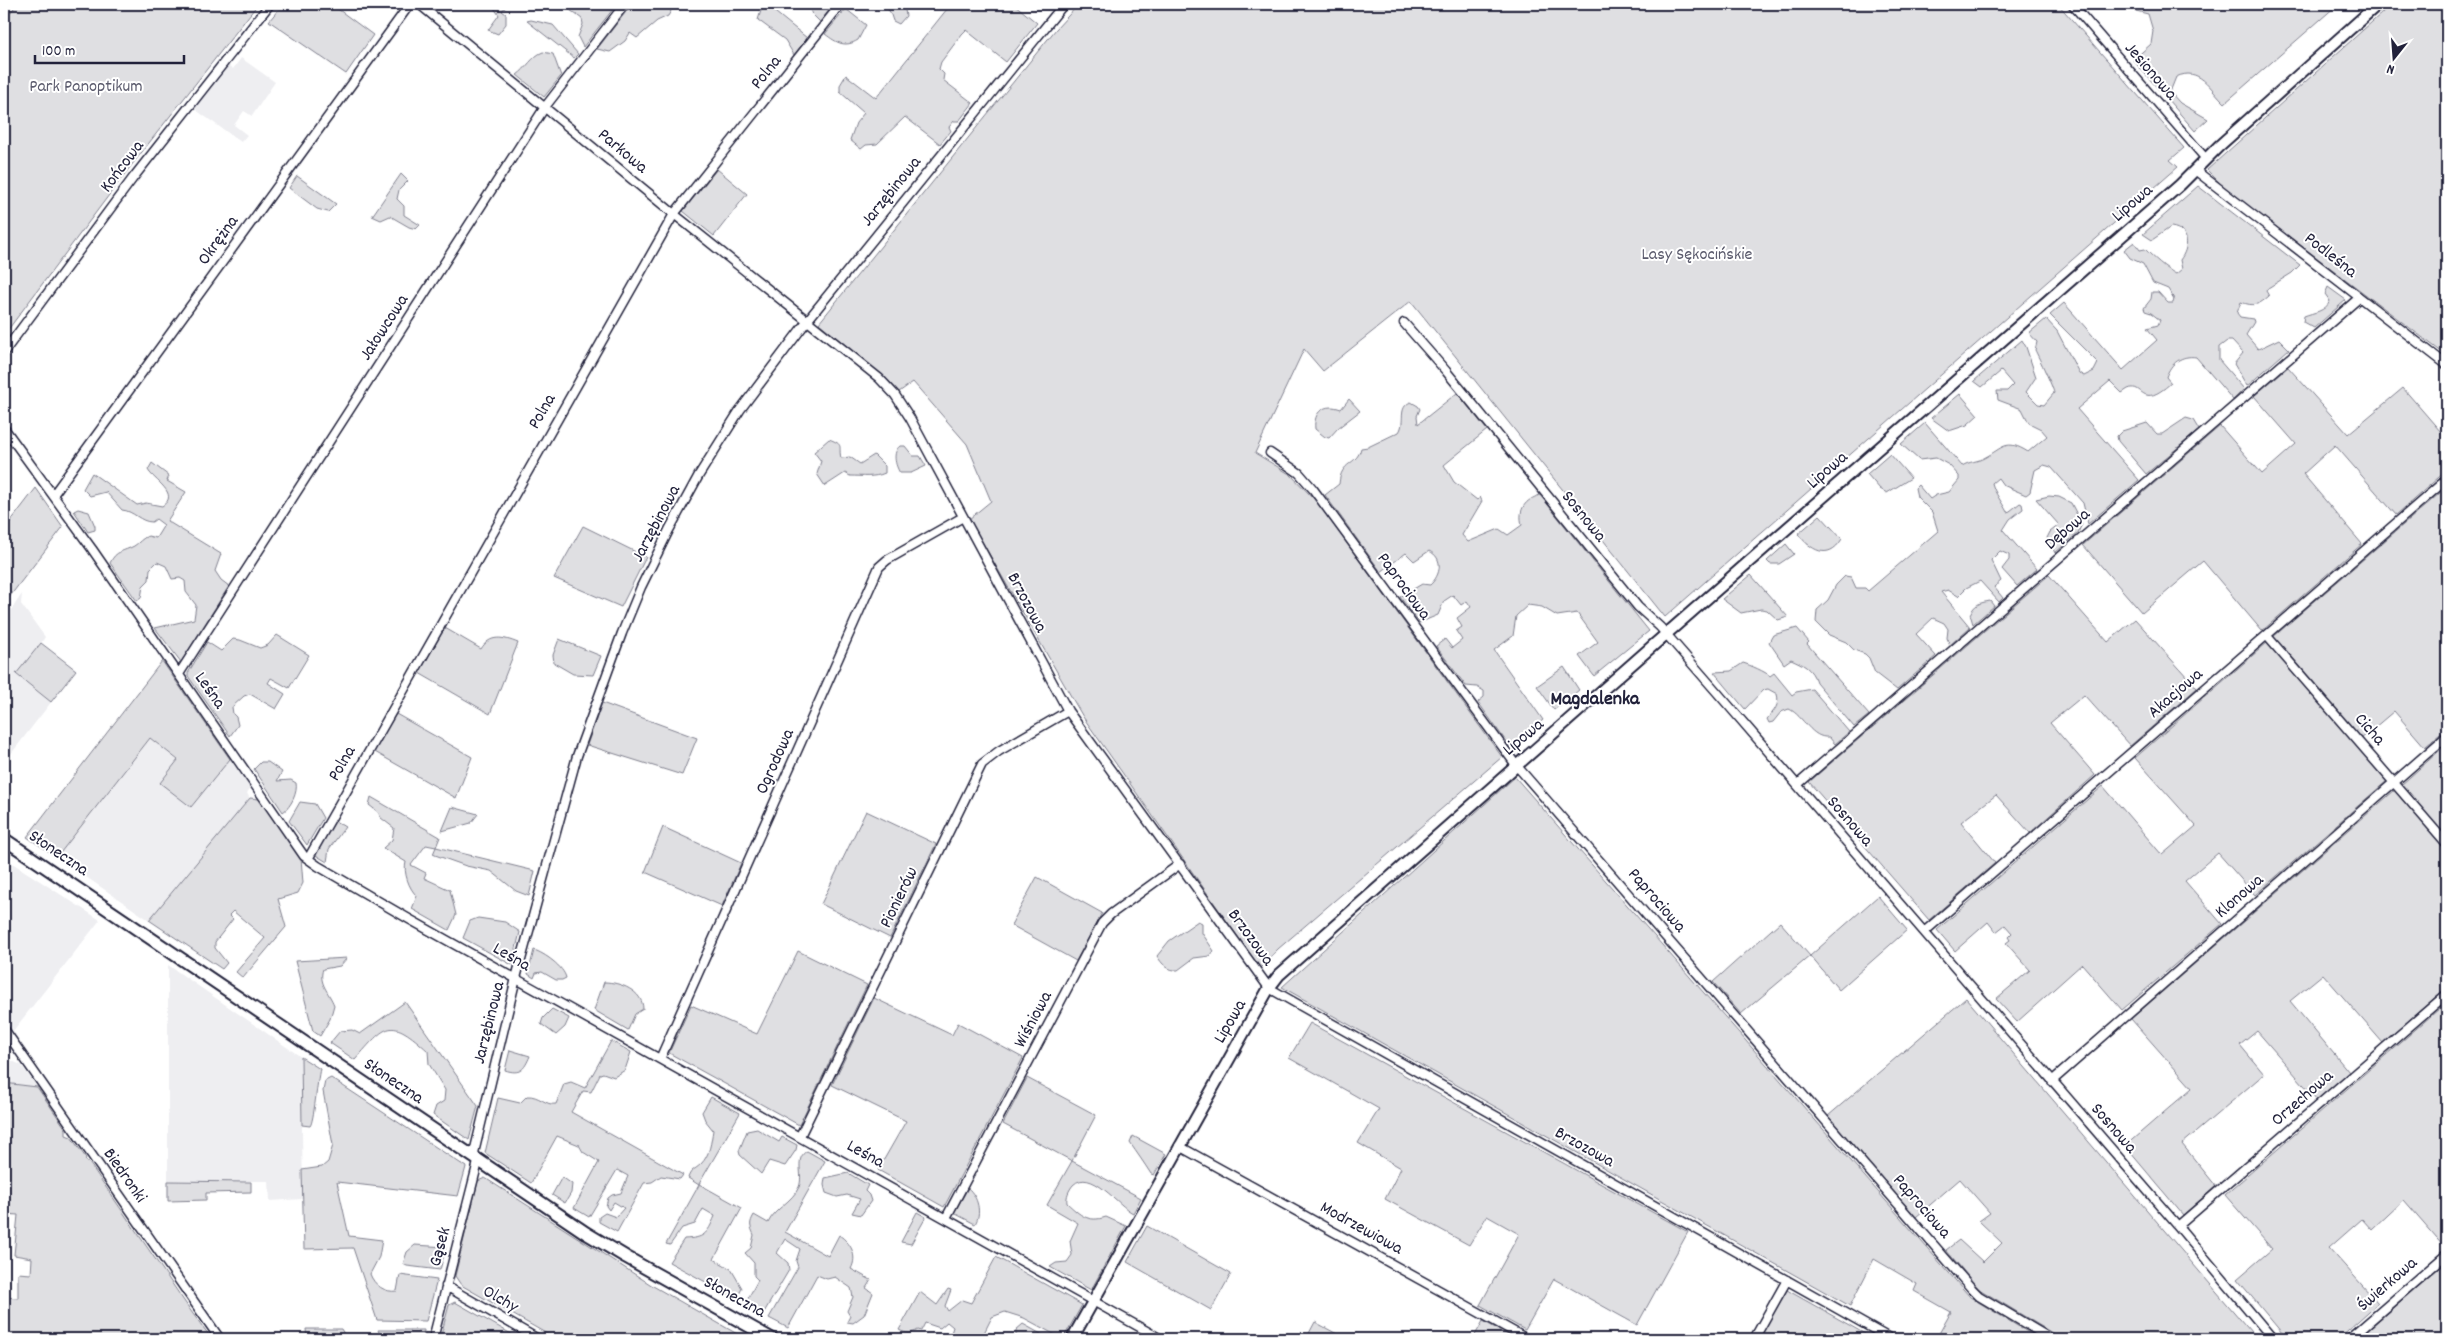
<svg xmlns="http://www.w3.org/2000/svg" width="2451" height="1343" viewBox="0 0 2451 1343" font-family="Dekko,sans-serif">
<rect width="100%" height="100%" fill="#fff"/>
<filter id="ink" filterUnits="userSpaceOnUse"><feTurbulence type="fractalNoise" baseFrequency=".02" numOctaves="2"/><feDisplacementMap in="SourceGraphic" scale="10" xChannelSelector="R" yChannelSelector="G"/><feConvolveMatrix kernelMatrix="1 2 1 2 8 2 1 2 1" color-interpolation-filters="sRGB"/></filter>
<g filter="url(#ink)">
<!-- built -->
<path fill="#eeeef1" d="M241,58L275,82L252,116L244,111L234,125L247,135L241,142L193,108L228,65L233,69Z
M22,594L21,604L45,637L41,643L76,670L4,763V628H9L11,610Z
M150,738L178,761L191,807L230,759L251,787L247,793L250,799L149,920L57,857Z
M4,855L9,858V861L100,920L13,1031L4,1018Z
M168,965L301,1057L303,1199L270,1201L269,1181H168Z
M4,1039L7,1043V1054L12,1061L21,1065L37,1087L4,1083Z"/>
<!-- green -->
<path fill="#dfdfe2" stroke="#80808e" d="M17,4H258L127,171L4,335V21Z
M283,4H331L373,35L346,74L269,21Z
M491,4H508L502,11L506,14V24L498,34L488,30L499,15Z
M568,4H617L583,47L578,37L583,24L582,19L570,10Z
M632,4L638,7L665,4L671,11L668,16L657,21L637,38L630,33L625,41L610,52L597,49Z
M763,4H765L807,38L794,55L785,40L758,20Z
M812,4H832L833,5L820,22L811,13Z
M882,4H904L906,16L899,24L893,21L890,12Z
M951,4H1014L1037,23L1006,62L966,30L962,34L941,62L939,69L944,74L943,80L973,103L959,121H954L949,127L951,131L940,144L905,117L877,144L866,145L861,149L850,140L856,123L864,113L840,92V85L846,75L876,98Z
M1079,4H2058L2184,148L2170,160L2178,167L1665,617L1411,301L1323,371L1304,349L1255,453L1291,475L1316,501L1502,757L1278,949L1260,968L1083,717L969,519L991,501L967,444L913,382L899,392L889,381L819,323L1056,29Z
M2130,4H2334L2336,6L2225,103C2209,88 2200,66 2176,77L2170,92L2180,103L2208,119L2195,131L2133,60L2151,44L2153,31L2148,14L2136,11Z
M2392,4H2447V356L2226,189L2207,170Z
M846,9L866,25L858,40C845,48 837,43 825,34Z
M531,20L553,25L578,54L574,58L527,21Z
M543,52L553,54L561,76L544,97L517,75C527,68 532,56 543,52Z
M717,169L747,194L714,236L683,211Z
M401,174L408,181L399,190L397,199L404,206V215L420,225L416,229L409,227L390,216L381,220L372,216Z
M297,176L336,204L328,212L317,209L289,188Z
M2198,186L2300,265L2292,273L2268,288L2266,291L2269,296C2259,305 2254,307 2241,302L2237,313L2240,317L2253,319L2254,322L2246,335L2258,349L2279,339L2289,349L2247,386L2234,364L2243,353L2232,341H2227L2219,347V360L2244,389L2233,400L2196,357C2181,355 2171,363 2166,377L2171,383C2140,411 2144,382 2128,389C2126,390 2124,392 2122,393L2110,381L2077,409L2139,480L2088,524L2083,503L2051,467L2044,465L2035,470L2030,492L2026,495L2003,485L1998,478L1992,483C1995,494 2002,502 2007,512L2010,511L2020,503L2022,504L2023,509L2010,519L2003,530L2037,569L2017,586L2002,569L2009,560V555L2000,551L1991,560L2001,581L1994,587L2003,598L1999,602L1980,581L1966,588L1958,596L1948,590L1941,592L1970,627L1950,645L1947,638L1948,629L1944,623L1933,618L1916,634L1936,656L1897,690L1875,673L1869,658L1865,654L1854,650L1846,642L1829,635L1816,622L1817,610L1828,600L1836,585L1845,576L1851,577L1856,588H1865L1868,591L1938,531L1932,512L1917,497L1915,488L1918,485L1930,499L1936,495L1949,492L1959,480V476L1949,465L1936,458L1919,460L1901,444L1925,423L1962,466C1970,461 1977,462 1984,458C2003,448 2006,438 2028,452L2047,436L2041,429L2029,423L2022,409L1998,400L1997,391H2007L2013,385L2001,371L1982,387L1974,381L2022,340L2026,347L2036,377L2026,392L2038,404L2044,405L2054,393C2053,387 2039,358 2035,350L2037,342L2029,333L2046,319L2057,331L2079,373L2084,376L2094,371L2098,363L2050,315L2064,303L2123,370L2157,340L2147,328L2158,325L2160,320L2151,313L2145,311L2144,308L2151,299L2152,292H2158L2168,303H2173L2174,299L2168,289L2153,283L2143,264L2130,258L2124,250L2134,242L2140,250L2145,249C2154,258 2165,268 2176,274L2182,269L2180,260C2189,248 2191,230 2171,227L2152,240L2143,234Z
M2328,287L2346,300L2314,328L2303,322L2304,316C2314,312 2325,312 2330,301L2325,294Z
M2288,367L2348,434L2403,388L2447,439V470L2396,515L2335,445L2303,474L2362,544L2262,631L2203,561L2142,613L2083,545L2220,426L2262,474L2296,444L2254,396Z
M1457,393L1487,430L1444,465L1454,482L1477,500L1480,497L1482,501L1462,535L1468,542L1499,529L1508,535L1522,525C1518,509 1525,500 1540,495L1649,631L1594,676L1579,656L1598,642L1577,613L1557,616L1542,607L1528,605L1516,616L1513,636L1494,650L1543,720L1510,747L1478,702L1484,697V691L1477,687L1466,686L1436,646L1445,639L1452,648L1462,640L1456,631L1462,627L1457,618L1471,607L1467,601L1461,605L1453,595L1444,601L1438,615L1419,623L1400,597L1422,584L1430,585C1441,575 1444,558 1429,551L1414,561L1406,553L1381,572L1325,495L1339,484C1341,460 1357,466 1361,448L1368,447L1399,432C1406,422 1397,407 1411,402L1418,406L1420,409L1417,416L1418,424Z
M1960,394L1978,415L1967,425L1949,431L1931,418Z
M1349,399L1360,411L1338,428L1329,438L1325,437L1315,429C1313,411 1325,403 1341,409Z
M2186,418L2193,420L2199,430L2146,474L2118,441L2117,436L2122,431L2147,423L2157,434H2162Z
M829,439C845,445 838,446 841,458L850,457L860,464L874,455L885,466V473C874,478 862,476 850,476L845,473L825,486L817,474L821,461L814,452Z
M900,446H905L913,456H920L926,466L911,473H900C895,465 892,452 900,446Z
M1890,454L1911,478L1887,493L1880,489L1867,474Z
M152,463L169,476L167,481L186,492L167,521L221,554L215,571L221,580L229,586L181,662L155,628L194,619L196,605L186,592L185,581L180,578L172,579L166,566L157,562L150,569L149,580L143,586L141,598L137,601L110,563C116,550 123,552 134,546C139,543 142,538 148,536L156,538L164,525L156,519L152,522C140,522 134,511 122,510L106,492L90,496L83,489L92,473L137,505L146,503L162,506C181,494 153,480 148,470Z
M2447,487V728L2425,747L2394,711L2361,739L2272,638Z
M36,488L63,527L4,604V530Z
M2049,496L2059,497L2071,503L2082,524L2078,533L2055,553L2047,538L2050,532L2059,525L2036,499Z
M78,509L89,512L95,526V530L88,532L74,511Z
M1820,515L1842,539C1828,562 1810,549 1798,534Z
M583,526L646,557L621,607L554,578Z
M1786,544L1794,554L1779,564H1770L1767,561Z
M1751,575L1788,617L1778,620L1767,610L1761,609L1741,613L1722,599Z
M2049,575L2108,642L2135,619L2197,688L2130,746L2084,695L2050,723L2095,775L2030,833L1996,795L1961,822L1995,863L1929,920L1809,782Z
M1990,601L1994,606L1973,624L1970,614C1975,604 1979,603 1990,601Z
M445,628L481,649C490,634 503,637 518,643L490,714L419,673Z
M1797,628L1809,642L1807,644L1869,715L1854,727L1816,682C1812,668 1802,664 1791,659L1784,664L1769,642L1773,635Z
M277,635L309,655L289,688L271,678L268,683L285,694L276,709L250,694L244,696L232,707L233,714L236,717L238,725L230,736L188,676V673L207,642L221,651L233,639L240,640L260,648L268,645Z
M559,639L601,656L593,675L573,674L554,663L553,655Z
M2268,642L2388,780L2255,895L2218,853L2185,881L2222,924L2122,1010L2082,964L2017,1022L1996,999L2030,970L2006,943L2010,940L2008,937L2012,933L2005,925L1996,932L1988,922L1955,951L1937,930L2103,786L2162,855L2196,826L2135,758Z
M41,643L76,670L51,702L16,674Z
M162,661L230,759L191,807L160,783L178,760L150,738L57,857L27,837Z
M1743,663C1750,665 1766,672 1770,676L1774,673L1792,695L1796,692L1812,689L1849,732L1835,744L1829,737C1811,739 1804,716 1789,709L1781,712L1773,722L1769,723L1767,719C1774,711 1780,705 1777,694L1768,689L1763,690L1745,709L1714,672L1731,671Z
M1564,667L1579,690L1554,710L1537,686Z
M602,703L697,738L682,775L587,745Z
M396,714L472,757L456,798L373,751Z
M2447,744V839L2401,785Z
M261,762H268L282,772L277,781L291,780L296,783C298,792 291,807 283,812L254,769Z
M1515,777L1970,1297L2039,1339H1936L1951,1312L1914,1291L1917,1284L1874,1259L1850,1306L1282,987Z
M2395,790L2447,849V987L2383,1043L2323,974L2290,1001L2349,1072L2317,1100L2257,1031L2240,1045L2264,1074L2182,1144L2216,1186L2183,1215L2125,1146L2192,1088L2131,1019Z
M371,797L440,837L436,847L535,871L529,896L516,891L491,871L466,866L435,855L433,854L436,847L426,845L411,865L426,873L424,878L450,890L456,915L449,930L412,909L417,896C409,889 403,872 406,862L383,848L392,840L394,828L381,818L378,812L369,805Z
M250,798L259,799L301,858L303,883L298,893L278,899L286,927L243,978L236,972L265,938L233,911L229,915L233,919L215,942V948L227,963L222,969L149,920Z
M300,802L315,804L323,818L307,845L289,821Z
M452,807L478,814L471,823L442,831Z
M866,811L936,844L890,938L821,904Z
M335,821L345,827L329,849L327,862L317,856L316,853Z
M663,827L741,863L722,906L645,872Z
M1037,877L1102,913L1076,961L1011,925Z
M1878,896L1907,930L1839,990L1810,956L1741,1014L1713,982L1780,922L1810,956Z
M478,918L505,922L520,932L512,965L463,938L470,921Z
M1198,921L1202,923V933L1214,951L1210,956L1194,958L1178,970C1168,971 1162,964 1157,956L1169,941Z
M534,950C544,953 564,967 566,978L562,980H556L542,972L536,973L534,978L528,974Z
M798,951L867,985L799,1125L669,1053L691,1005L757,1034Z
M347,958L340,966L323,969C318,983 329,992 334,1005L330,1019L320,1036L313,1031L295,961Z
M604,982C620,982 643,991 643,1009L635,1014L628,1030L594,1010Z
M874,998L952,1035L958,1023L1023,1058L944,1207L878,1170L906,1121L832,1085Z
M1966,998L2257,1339H2062L1979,1289L1946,1250L1959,1240L1983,1262L2002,1243L1979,1221L1990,1213L1960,1179L1916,1217L1828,1116Z
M405,1002L478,1106L469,1140L433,1115L436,1106L444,1101L445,1090L429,1064L428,1051C390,1016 387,1024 355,1060L330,1043L340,1031L352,1030L360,1034Z
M2447,1002V1244L2444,1246L2404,1200L2372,1230L2362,1219L2329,1248L2378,1303L2338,1339H2287L2237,1279L2272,1249L2225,1195Z
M552,1009L569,1018L565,1027L556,1035L541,1024L543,1018Z
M1310,1023L1688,1232L1637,1325L1554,1279L1525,1330L1480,1305L1519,1234L1487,1216L1469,1245L1385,1199L1401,1168L1358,1143L1379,1109L1289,1058Z
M611,1041L631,1052L625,1070L614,1077L603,1073L600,1074L591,1092L583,1091L571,1112L683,1175L680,1179L661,1176L652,1182L644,1183L617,1232L599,1222V1217L605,1213L616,1217L624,1208L614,1202L609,1210L606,1206L608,1198L612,1195L621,1193L628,1176L617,1170L589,1217L574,1208L599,1162L583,1152L579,1145L557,1136L531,1183L485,1153L498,1098L520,1103L527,1096C539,1095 546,1106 556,1104L564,1084L571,1082L585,1088Z
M510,1050L530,1056C524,1070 520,1075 505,1070Z
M301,1057L320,1069C317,1080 314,1122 310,1126L302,1125Z
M331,1078L466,1167L458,1196L337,1182L349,1236L382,1240L379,1257L370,1274C374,1285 385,1293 397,1291L400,1275L437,1280L426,1321L377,1320L353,1248L304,1249L302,1170L322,1167L328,1162L333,1145L323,1091L325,1081Z
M1027,1078L1096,1115L1072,1161L1141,1198L1133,1213C1118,1206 1091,1167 1073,1185C1069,1190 1066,1196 1067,1203C1080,1215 1088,1223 1106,1217L1126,1226L1091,1290L1050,1267L1056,1263L1067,1262L1072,1255L1070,1241L1078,1223L1047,1205L1072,1161L1003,1124Z
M4,1083L37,1087L66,1129V1135L71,1137L86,1158L85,1160L90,1164L193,1314L212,1339H4V1297L18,1298V1273L31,1274L32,1258L14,1255L18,1215L4,1214Z
M711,1097L740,1113L699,1184L742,1208L714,1259L731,1269L742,1288L737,1299L669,1262L684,1239C704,1238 707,1235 715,1216L703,1209L695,1224L682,1228L670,1245L666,1244L699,1185L688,1178C691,1169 695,1170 701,1164C710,1155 711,1142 713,1130L705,1120L702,1112Z
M757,1129L779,1142L782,1137L797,1145L796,1150L785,1166L769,1161L761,1174L740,1155L739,1151L747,1131Z
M1133,1136L1166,1154L1154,1175L1151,1174C1144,1163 1137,1153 1130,1143Z
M807,1151L825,1161L785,1232L828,1256L839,1235C851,1243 858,1256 851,1269L871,1280L866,1288L873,1293L864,1315L853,1323L847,1322L850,1316L847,1311L853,1297L851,1288L835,1277L827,1279L817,1275L788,1328L769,1318L798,1267L796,1261L800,1249L785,1239L777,1253L788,1263L789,1270L763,1314L745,1304L758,1280L754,1276V1263L745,1253L751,1248L754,1235C750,1226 749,1224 754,1215L768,1223C775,1208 792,1202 799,1187C804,1175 794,1158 807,1151Z
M848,1173L868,1185L865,1191L869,1195L871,1201L861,1215L852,1213L860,1199L847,1195L837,1197L826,1193L824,1185L825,1178Z
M562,1177L572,1184L571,1193L565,1203L552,1195Z
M485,1178L653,1286L746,1339H556L461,1285L455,1276L478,1181Z
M168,1181L251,1182V1192L206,1193V1200L168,1201Z
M968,1188C978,1197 982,1213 975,1224L954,1213Z
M917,1212L926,1217L911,1244L901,1242Z
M1147,1226L1231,1274L1211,1310L1127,1262Z
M415,1245L446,1247L440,1270L407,1266L403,1264L407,1252Z
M996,1257L1082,1305L1063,1339L1024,1318L1005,1312L992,1317L981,1339H949L953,1327L947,1322L940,1328L925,1323L921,1331L918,1330C911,1334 907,1334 899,1330L920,1292L937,1305L948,1289L951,1290L945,1306L948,1311L962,1300L971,1303Z
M2447,1261V1339H2357Z
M1787,1290L1874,1339H1759Z
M455,1302L520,1339H440L449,1305Z
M1483,1321L1515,1339H1473Z
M1315,1322L1346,1339H1306Z
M1023,1324L1050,1339H1016V1330Z
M306,1329H341L347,1339H307Z
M378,1330H424L423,1339H382Z"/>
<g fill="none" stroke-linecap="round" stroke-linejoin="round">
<!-- minor casing -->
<g stroke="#22223b" stroke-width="11">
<path id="minor" d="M419,4L674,214L879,378L895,395L910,418L1068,711L1269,988L1891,1339
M2072,4L2206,159
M2195,170L2447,365
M1404,323L1446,371L1638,607L1660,627L1729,706L2178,1226L2273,1339
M4,352L133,178L270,4
M4,428L92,549L304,856L318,866L409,919L1161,1339
M1270,453L1299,473L1313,489L1516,765L1972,1289L1979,1296L2051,1339
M53,495L410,4
M2267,636L2447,844
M179,674L545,107L625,4
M1797,785L2359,298
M308,859L674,214L841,4
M1924,932L2447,479
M4,1029L220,1339
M660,1059L879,567L887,560L963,517
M2052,1081L2447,736
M800,1136L982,764L999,751L1068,711
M1179,1146L1527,1339
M473,1157L516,978L577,756L622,633L641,587L669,530L699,475L740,410L807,321L1064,4
M946,1218L1102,923L1111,914L1180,864
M2178,1226L2447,994
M446,1286L538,1339
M433,1339L478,1162
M1754,1339L1787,1280
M2349,1339L2447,1254"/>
</g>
<!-- tertiary casing -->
<g stroke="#22223b" stroke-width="14">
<path id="tertiary" d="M1072,1339L1269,988L1279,975C1578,710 1879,448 2180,185L2219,146L2378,4"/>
</g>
<!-- secondary casing -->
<g stroke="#22223b" stroke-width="15">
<path id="secondary" d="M4,839L586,1233L626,1257L772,1339"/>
</g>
<!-- minor -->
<use href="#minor" stroke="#fff" stroke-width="8"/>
<!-- tertiary -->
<use href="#tertiary" stroke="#fff" stroke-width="10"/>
<!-- secondary -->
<use href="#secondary" stroke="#fff" stroke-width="11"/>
</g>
</g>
<g text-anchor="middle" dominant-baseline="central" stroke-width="4" stroke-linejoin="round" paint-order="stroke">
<!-- street labels -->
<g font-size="18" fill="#22223b" stroke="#fff">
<text transform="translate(2150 72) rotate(49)">Jesionowa</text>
<text transform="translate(767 73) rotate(-51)">Polna</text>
<text transform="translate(622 152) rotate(40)">Parkowa</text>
<text transform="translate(123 167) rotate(-53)">Końcowa</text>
<text transform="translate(892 192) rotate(-51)">Jarzębinowa</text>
<text transform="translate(2133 204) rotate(-41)">Lipowa</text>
<text transform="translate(219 241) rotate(-54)">Okrężna</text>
<text transform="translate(2330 256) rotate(38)">Podleśna</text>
<text transform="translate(385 328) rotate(-57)">Jałowcowa</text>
<text transform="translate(543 412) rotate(-60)">Polna</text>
<text transform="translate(1828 471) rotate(-41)">Lipowa</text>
<text transform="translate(1583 517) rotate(51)">Sosnowa</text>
<text transform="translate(657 524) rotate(-62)">Jarzębinowa</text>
<text transform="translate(2068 530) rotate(-41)">Dębowa</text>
<text transform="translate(1403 587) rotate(54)">Paprociowa</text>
<text transform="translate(1026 603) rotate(62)">Brzozowa</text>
<text transform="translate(209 691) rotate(55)">Leśna</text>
<text transform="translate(2176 694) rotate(-41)">Akacjowa</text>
<text transform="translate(2369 730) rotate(49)">Cicha</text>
<text transform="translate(1524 738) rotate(-40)">Lipowa</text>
<text transform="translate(776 762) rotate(-66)">Ogrodowa</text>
<text transform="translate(343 764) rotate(-60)">Polna</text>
<text transform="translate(1849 822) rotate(49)">Sosnowa</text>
<text transform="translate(58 854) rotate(34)">Słoneczna</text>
<text transform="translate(2240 897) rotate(-41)">Klonowa</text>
<text transform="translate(900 898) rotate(-64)">Pionierów</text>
<text transform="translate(1656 901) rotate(49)">Paprociowa</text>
<text transform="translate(1250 938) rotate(54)">Brzozowa</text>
<text transform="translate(511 958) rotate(30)">Leśna</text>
<text transform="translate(1034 1020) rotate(-62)">Wiśniowa</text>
<text transform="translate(1231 1022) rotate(-60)">Lipowa</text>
<text transform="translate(490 1023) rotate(-76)">Jarzębinowa</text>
<text transform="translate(393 1082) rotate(34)">Słoneczna</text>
<text transform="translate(2303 1099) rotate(-41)">Orzechowa</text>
<text transform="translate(2113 1129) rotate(49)">Sosnowa</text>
<text transform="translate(1584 1148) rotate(29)">Brzozowa</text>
<text transform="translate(865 1155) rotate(29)">Leśna</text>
<text transform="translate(124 1176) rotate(55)">Biedronki</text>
<text transform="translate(1921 1207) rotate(49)">Paprociowa</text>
<text transform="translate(1361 1229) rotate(29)">Modrzewiowa</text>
<text transform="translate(441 1247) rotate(-75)">Gąsek</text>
<text transform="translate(2388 1285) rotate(-41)">Świerkowa</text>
<text transform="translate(734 1298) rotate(29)">Słoneczna</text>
<text transform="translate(500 1300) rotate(30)">Olchy</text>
</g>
<!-- park labels -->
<g font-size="18" fill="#5b5b6d" stroke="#fff">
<text x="86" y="87">Park Panoptikum</text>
<text x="1697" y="255">Lasy Sękocińskie</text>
</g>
<!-- quarter labels -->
<g font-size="20" font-weight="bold" fill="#22223b" stroke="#fff">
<text x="1595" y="700">Magdalenka</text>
</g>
</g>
<!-- margin -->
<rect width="2451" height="1343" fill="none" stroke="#fff" stroke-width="20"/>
<rect x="10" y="10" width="2431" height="1323" fill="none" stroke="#22223b" stroke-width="2" filter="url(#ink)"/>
<!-- north arrow -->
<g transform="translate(2394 58) rotate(197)" stroke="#ffffff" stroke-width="4" paint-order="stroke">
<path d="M0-4L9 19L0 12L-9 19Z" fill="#22223b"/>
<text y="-8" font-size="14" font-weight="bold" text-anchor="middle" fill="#22223b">N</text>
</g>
<!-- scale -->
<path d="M35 55v8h149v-8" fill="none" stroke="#22223b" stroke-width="2.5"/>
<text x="42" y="55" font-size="15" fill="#22223b" stroke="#ffffff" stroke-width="4" paint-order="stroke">100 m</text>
</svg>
